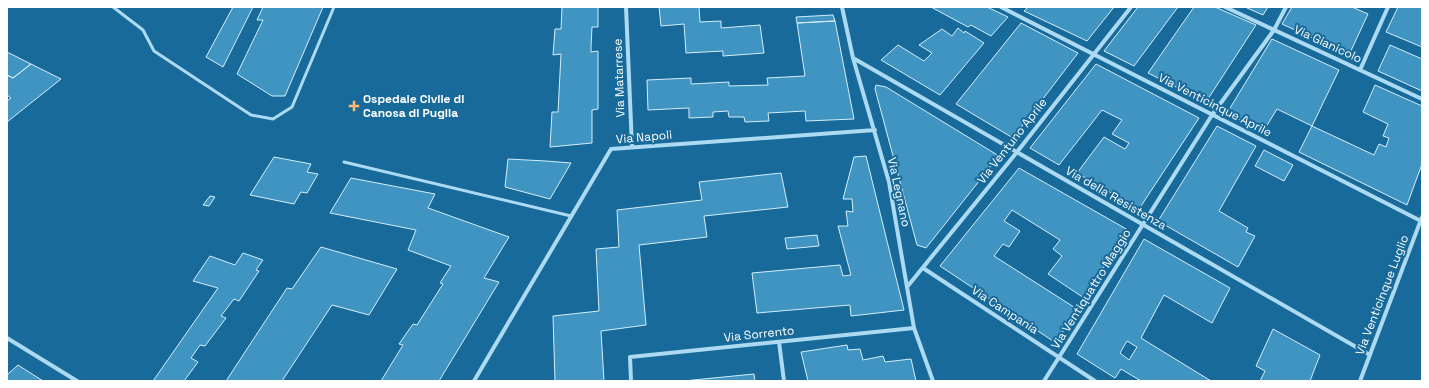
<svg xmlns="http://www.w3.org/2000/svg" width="1429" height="388" viewBox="0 0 1429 388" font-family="'Space Grotesk',sans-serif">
<rect width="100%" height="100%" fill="#176a9a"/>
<!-- building -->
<path fill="#4094c1" stroke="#d4eefc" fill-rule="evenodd" d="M233,7H253L223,67L206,57Z
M263,7H323L285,96H272L237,74L263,20H257Z
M562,7H598V27H592L591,47V52L598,51V109L592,110V143L550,147L552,112H558L561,54L553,55L555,29H561Z
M659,7H699L700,22L721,21V28L760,25L764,53L723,56V51L686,53L684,24L661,26Z
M931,7H987L1008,17L991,36L971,25L968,27Z
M1028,7H1114L1087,41L1024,11Z
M1138,7H1178L1134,66L1104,51Z
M1194,7H1215L1256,25L1206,102L1148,73Z
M1245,7H1268L1263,15Z
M1292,7H1352L1368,14L1349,55L1282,24Z
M1398,7H1422V47L1386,32Z
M833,15L835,21L797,23L796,17Z
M835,21L854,119L806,121L805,111L768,113L769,121L745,122L744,117H729L728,111L713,112V117L689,118V108L648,110L647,80L691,78V84L729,82V86L768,85L767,78L805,76L797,23Z
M1021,23L1078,53L1013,138L956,104Z
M958,28L964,33L965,31L984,43L940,95L881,60L898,45L924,61L932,53L919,45L942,29L952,36Z
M1272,39L1339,70L1312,126L1277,109L1263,132L1227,113Z
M1390,45L1422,59V91L1378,71Z
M7,52L31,64L13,78L7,75Z
M31,64L61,79L7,122V101L11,98L7,95V75L13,78Z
M1096,64L1199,118L1139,209L1077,173L1104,137L1125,149L1129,143L1112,134L1122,120L1102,110L1059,165L1030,148Z
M876,85L886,87L999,156L926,248L917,245L875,89Z
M1375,85L1422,106V164L1407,205L1299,152L1312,126L1374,155L1379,144L1386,147L1389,138L1383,136L1388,124L1363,112Z
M1217,126L1256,146L1219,211L1248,228L1246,232L1255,236L1238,267L1158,221Z
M1264,150L1293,165L1284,181L1255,166Z
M866,156L904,310L851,316L850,305L757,313L752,273L840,265L843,276L851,275L838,226H848L846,211L853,212L852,199H843L854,157Z
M274,157L311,164L307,172L318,174L307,193L301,192L294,204L250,195Z
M508,159L546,161L571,163L550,199L505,187Z
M1019,168L1128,230L1084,298L1048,274L1062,256L1053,249L1060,240L1012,210L1004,221L1020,231L1009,247L1003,244L994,256L1077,309L1056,343L940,266Z
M781,173L788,207L704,216L707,237L639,245L646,325L601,331L604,381H555L553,316L599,311L596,249L619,247L617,210L702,200L699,182Z
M351,178L435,194L428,208L509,237L484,278L499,282L439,381H381L403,345L399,344L413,324L417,325L443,284L440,283L451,266L408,250L416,230L330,213Z
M210,196L215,197L209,206L203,205Z
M817,235L819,246L787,249L785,238Z
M1144,239L1230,288L1212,323L1164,295L1141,338L1211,381H1141L1121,369L1115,378L1077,354ZM1127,341L1137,347L1129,360L1120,353Z
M321,247L397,269L369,315L332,305L282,381H226L287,288L292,289Z
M243,253L263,260L256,270L259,271L239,301L234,299L221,316L226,318L205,346L200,345L191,358L198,362L184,381H153L218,288L193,281L210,256L235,265Z
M1273,329L1320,355L1310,381H1260L1265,371L1256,366Z
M847,345L848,350L860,349L863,360L883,356L885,362L911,359L916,381H808L801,352Z
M18,365L43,381H7V375Z
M754,374L755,381H683Z"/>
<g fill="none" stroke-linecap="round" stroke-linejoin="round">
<!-- lane -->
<path stroke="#acdaf2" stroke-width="3" d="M113,7L143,30L154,51L251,115L273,119L292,107L334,7
M344,162L571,216"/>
<!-- street -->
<path stroke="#acdaf2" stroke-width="4" d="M626,7L632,147
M842,7L853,58L889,182L914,328L933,381
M1001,7L1421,221
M1225,7L1422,99
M853,58L1370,355
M1360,70L1388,7
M923,268L1095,381
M907,287L1017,152L1131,7
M7,338L77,381
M779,342L784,381
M474,381L611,149L875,130
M631,381L630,357L914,328
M1044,381L1212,115L1274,30L1286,7
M1360,381L1422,217"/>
</g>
<!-- markers -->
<path fill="#ffb86d" stroke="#176a9a" stroke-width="1.5" d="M352 100h4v4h4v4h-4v4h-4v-4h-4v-4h4z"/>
<g text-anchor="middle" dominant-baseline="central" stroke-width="4" stroke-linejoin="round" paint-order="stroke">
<!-- street labels -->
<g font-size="12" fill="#fff" stroke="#176a9a">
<text transform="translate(1328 44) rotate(25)">Via Gianicolo</text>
<text transform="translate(619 78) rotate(-92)">Via Matarrese</text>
<text transform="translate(1215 105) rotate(27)">Via Venticinque Aprile</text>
<text transform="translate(644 137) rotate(-5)">Via Napoli</text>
<text transform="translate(1012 141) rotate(-52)">Via Ventuno Aprile</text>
<text transform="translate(899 192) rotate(78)">Via Legnano</text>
<text transform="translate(1116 198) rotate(30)">Via della Resistenza</text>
<text transform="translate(1091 289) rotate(-58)">Via Ventiquattro Maggio</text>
<text transform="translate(1382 295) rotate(-69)">Via Venticinque Luglio</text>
<text transform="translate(1005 310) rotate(33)">Via Campania</text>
<text transform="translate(759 334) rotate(-6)">Via Sorrento</text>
</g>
<!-- poi labels -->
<g font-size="12" font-weight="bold" fill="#fff" stroke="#176a9a" text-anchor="start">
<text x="363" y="99">Ospedale Civile di<tspan x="363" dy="14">Canosa di Puglia</tspan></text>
</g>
</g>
<!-- border -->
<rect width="1429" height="388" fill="none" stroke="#ffffff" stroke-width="16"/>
</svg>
